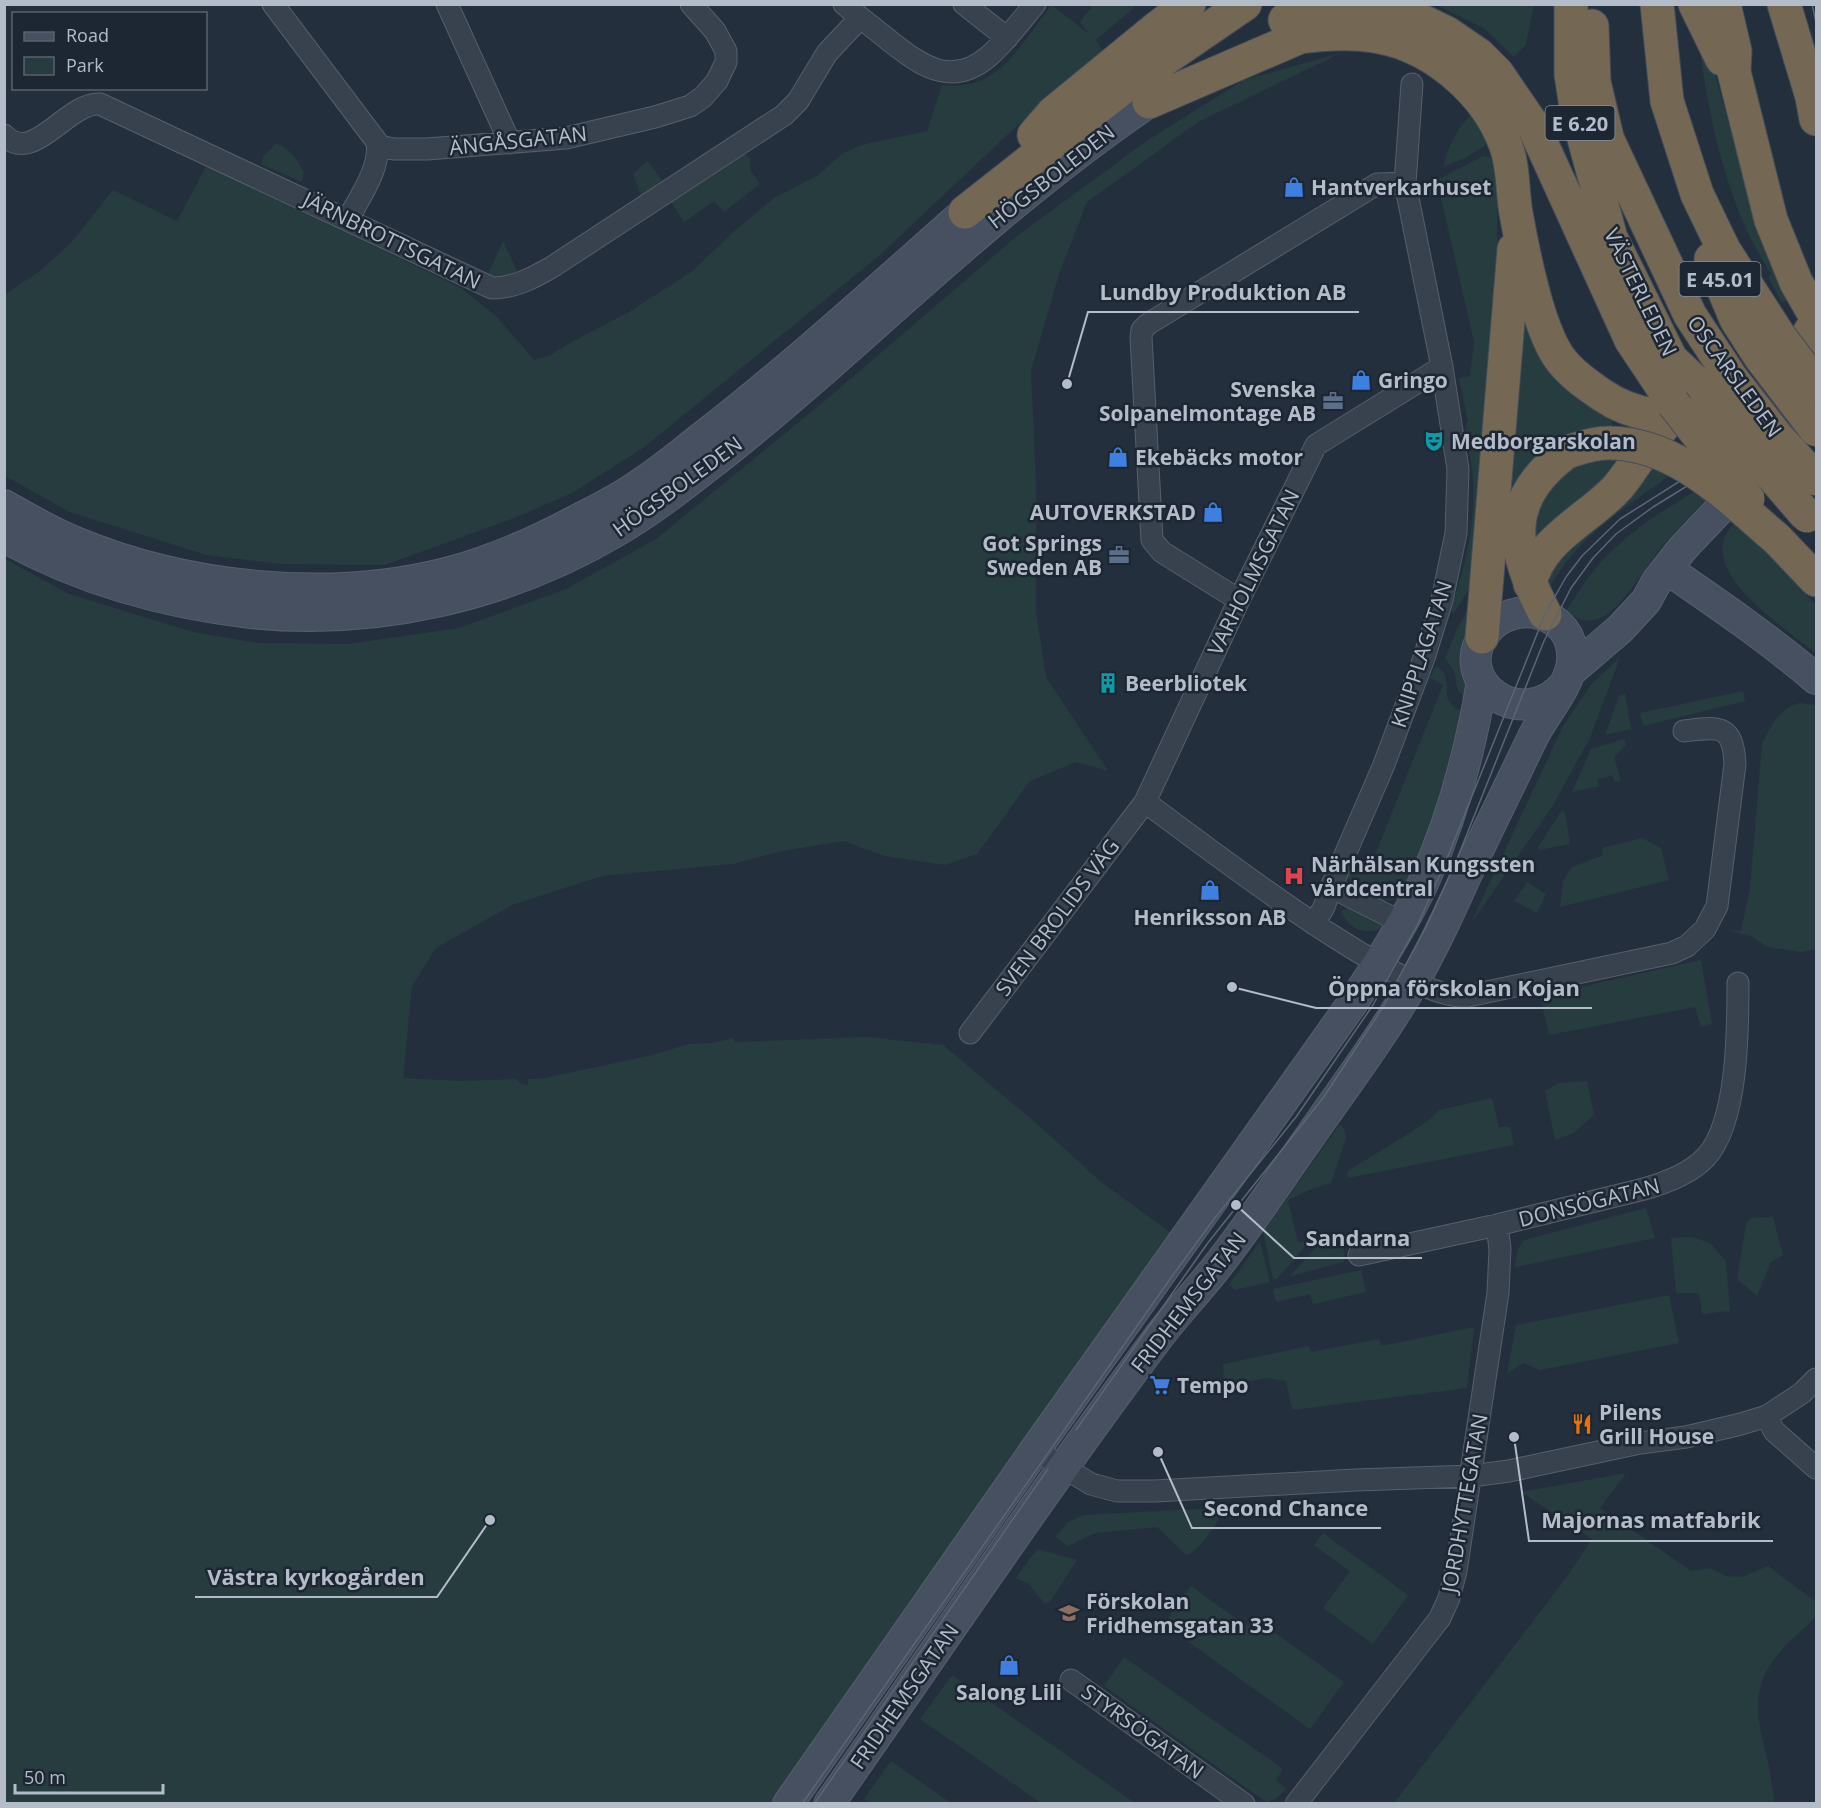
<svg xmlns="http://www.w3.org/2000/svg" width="1821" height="1808" viewBox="0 0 1821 1808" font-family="'Open Sans',sans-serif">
<rect width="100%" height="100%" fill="#242f3e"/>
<!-- green -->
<path fill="#263c3f" d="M1052,5L1090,35L1080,22L1091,8V5H1137L1096,40L1104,53L1058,87L880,255L643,448L572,493L517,517L385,565L280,564L206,555L70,512L5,476L4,295L41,270L71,243L113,190L177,221L207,165L461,288L497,317L534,360L549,356L568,344L629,312L694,270L732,233L774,198L818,175L842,154L861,145L927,131L942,85C1001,92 1020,43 1052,5Z
M1437,5H1534L1526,44L1514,57L1485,29Z
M1700,50L1714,71L1745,182L1788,300L1782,303L1768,277L1771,274C1763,261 1755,247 1748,233C1722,176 1708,111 1700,50Z
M1341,53L1198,122L1087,202L1059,274L1031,371L1036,481V612L1046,677L1108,771L1076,762L1030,781L977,854L945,865L885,856L844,841L782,851L733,864L602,876L512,905L436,948L412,986L403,1078L461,1081L516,1079L521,1084L528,1085V1079H540L648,1056L689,1044L712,1043L733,1038L735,1042L866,1037L943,1045L1037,1124L1101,1182L1177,1237L775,1803H5V559L69,594L193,632L257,643L348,644L459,628L566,589L656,539L827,399L1017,236L1148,140L1244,80Z
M1471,115L1481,128L1488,144L1465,158L1443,167C1449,146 1456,129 1471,115Z
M275,144C287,144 299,162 304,172L302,182L261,164L263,157Z
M745,154L750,159V170L760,184L724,212L714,201L684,222L668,197Z
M1483,156L1489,157L1493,161L1497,183V246L1469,589L1454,613L1450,610C1465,570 1476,521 1473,478C1471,459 1466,441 1466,423L1468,421L1459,378L1470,376L1474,342L1440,193L1422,198L1421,192L1424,187Z
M647,161L665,184L642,198L633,174Z
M503,241L519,275L501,280L488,274Z
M1519,306L1565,386L1584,404L1612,420V427L1557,440L1528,465L1510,495Z
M1593,457L1631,458L1539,546L1535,526L1540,504L1547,490L1562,473Z
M1649,462L1673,473C1628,506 1576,537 1549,589L1547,573Z
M1698,489L1709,497C1692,513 1676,531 1661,548C1645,567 1625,604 1604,616C1591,624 1577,621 1566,611C1575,597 1584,582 1595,569C1623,535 1661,512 1698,489Z
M1736,522L1764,549L1816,605V654C1787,628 1686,567 1736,522Z
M1473,602L1471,700L1458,692L1454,671L1445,658L1459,625Z
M1620,657L1590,738L1552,807L1470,925L1563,726L1591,685Z
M1436,666C1460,681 1430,700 1467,714L1441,810L1403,897C1375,908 1362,892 1343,874L1353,859L1371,865L1443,685L1430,678Z
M1743,691L1745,701L1643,726L1640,713Z
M1625,693L1631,729L1605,735L1619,696Z
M1799,703L1816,705V949L1801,952L1767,947L1751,936L1727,930L1741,931L1750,888L1762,744C1771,725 1778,710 1799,703Z
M1624,739L1626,745L1614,757L1621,781L1615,782L1612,775L1597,780L1599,786L1572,792L1591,749Z
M1562,810L1565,812L1570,844L1539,850L1538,847Z
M1642,838L1661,848L1669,880L1560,907L1563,881L1572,867L1603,855L1602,848Z
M1527,882L1546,894L1537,913L1514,901Z
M1346,908C1358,909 1377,917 1384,928C1366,936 1349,929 1341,912Z
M1701,960L1712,1024L1701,1027L1695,1007L1549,1035L1540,996Z
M1587,1081L1594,1114L1574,1133L1555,1140L1545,1091L1559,1083Z
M1492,1098L1499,1127H1510L1514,1145L1348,1178L1347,1175L1348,1171L1427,1122L1439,1110Z
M1340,1124L1345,1130L1346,1138L1331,1183L1309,1190L1288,1200L1298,1242L1311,1240L1277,1279H1273L1263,1232Z
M1646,1208L1655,1238L1515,1267L1517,1250L1524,1240Z
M1773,1217L1783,1255L1771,1262L1757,1296L1737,1279L1746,1224L1750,1218Z
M1345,1234L1344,1262L1290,1276L1321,1242Z
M1692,1237L1710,1243L1726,1261L1730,1311L1702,1314L1699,1293H1676L1671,1238Z
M1260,1241L1270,1282L1235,1290L1229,1285Z
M1361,1270L1366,1292L1313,1304L1310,1294L1276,1302L1273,1289Z
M1669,1295L1679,1343L1540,1370L1523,1363L1507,1374L1516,1325Z
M1474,1327L1467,1388L1292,1410L1286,1381L1266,1378L1224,1386L1223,1364L1309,1346L1311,1352L1379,1339L1381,1346Z
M1626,1473L1600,1508L1691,1571L1710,1568L1726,1576L1742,1577L1768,1566L1816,1602V1616C1806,1628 1793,1637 1783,1648C1751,1684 1755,1710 1766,1753C1770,1769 1772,1787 1775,1803H1394L1566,1578L1592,1539L1521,1492Z
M1215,1508L1224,1511C1215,1524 1202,1550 1186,1555L1157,1527L1095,1533L1068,1546L1055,1537L1068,1522L1083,1515Z
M1323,1533L1408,1595L1373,1644L1323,1608L1350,1571L1314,1545Z
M1037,1549L1077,1560L1050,1602L1044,1603L1029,1584L1016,1578Z
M1191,1586L1245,1625L1268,1628L1344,1682L1310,1729L1164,1624Z
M1124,1657L1283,1769L1276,1780L1286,1789L1276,1799L1266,1802L1104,1686Z
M952,1675L1135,1803H1041L920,1719Z
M891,1761L951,1803H871L864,1799Z"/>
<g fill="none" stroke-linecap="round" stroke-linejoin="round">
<!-- street casing -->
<g stroke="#565f6c" stroke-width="23">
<path id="street" d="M273,4L377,142C381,168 359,198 348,219
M447,4L510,143
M844,4C859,17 875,29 891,42C922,66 952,88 989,56C1006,41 1020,22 1035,4
M964,4L1007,38
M4,135C33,166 67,102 100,104L492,288C514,288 533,278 552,267L784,115L798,101L827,53L860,18
M378,146L394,149H427L566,138L655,117L690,106L703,97L717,81L726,62V51L715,31L691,4
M1239,600L1162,552L1152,540L1141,337L1142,330L1148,324L1377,184L1405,183
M1145,802C1202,843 1406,1004 1468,996L1672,953L1687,946L1705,929L1717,906L1735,764C1733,723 1718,727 1684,731
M1331,887L1403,923
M1314,924L1324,907L1331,887L1383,767L1424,658L1442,600L1456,533L1458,469L1442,367L1405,183L1412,84
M970,1033L1145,802L1239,600L1316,445L1442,367
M1359,1255L1497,1225L1640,1190C1663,1184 1689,1175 1706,1157C1738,1122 1738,1030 1738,983
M1767,1416L1774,1431L1816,1468
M1035,1450L1091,1484L1117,1491H1155L1356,1480L1471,1476L1509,1471L1640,1443L1686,1437L1741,1424L1767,1416L1802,1393L1816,1379
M1071,1680L1244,1804
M1296,1804L1440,1618L1449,1598L1456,1571L1498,1293L1500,1249L1497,1225"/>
</g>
<!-- secondary casing -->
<g stroke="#565f6c" stroke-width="32">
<path id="secondary" d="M4,505C27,518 49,531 73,541C185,588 327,603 446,573C490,562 533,543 573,522C596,510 619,499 640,484C663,469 684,451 706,434C796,364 880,287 965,212
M4,537C81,580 164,603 251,613C376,626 506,596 615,532C648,513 678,490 707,467C757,429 803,388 850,347C946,261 1042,175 1149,102
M1667,569C1718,604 1769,639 1816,679
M1571,671L1620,629L1646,601L1657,581L1683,548L1717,512L1751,484
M788,1804L1035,1450L1351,1005C1378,965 1405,923 1425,879C1453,816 1471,748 1482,681
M829,1804C938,1648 1043,1491 1157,1339C1175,1315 1196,1293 1215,1269C1249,1226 1279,1180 1311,1135C1345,1086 1382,1037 1412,985C1434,947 1452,907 1470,867C1490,825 1511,783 1531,741C1542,716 1570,687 1572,661C1576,611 1513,596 1485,633C1450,681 1521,734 1564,685"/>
</g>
<!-- highway casing -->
<g stroke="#434c59" stroke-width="35">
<path id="highway" d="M1571,4V74L1577,113L1611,238L1671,359L1706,392
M1657,4L1667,101L1697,194L1724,250L1780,337
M1695,4L1722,59
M1724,4L1735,51L1734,72L1771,220L1796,282L1816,317
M1784,4L1812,97L1816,119
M1285,20L1324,11L1355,7L1384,10L1418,19L1447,33L1479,55L1497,73L1534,127L1631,340L1673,403
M1592,26L1594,82L1612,158
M1149,102L1300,37C1352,30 1395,32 1439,62C1469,83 1494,112 1506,146C1514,168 1512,191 1516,213C1523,252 1537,324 1558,356C1569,372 1586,384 1602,395C1633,416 1670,421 1706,412
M1034,135L1053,113L1158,27L1189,4
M1606,136L1690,315L1732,379
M965,212L1121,89L1245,4
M1711,259L1736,319L1761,358
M1774,375L1795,356L1816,322
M1777,539L1816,580
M1530,584C1539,539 1589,519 1618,487C1634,468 1645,446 1662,428
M1545,614C1512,550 1501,500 1567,452
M1482,637L1514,249"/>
</g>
<!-- street -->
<use href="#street" stroke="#38414e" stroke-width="21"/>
<!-- secondary -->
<use href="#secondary" stroke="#465061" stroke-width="30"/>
<!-- highway -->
<use href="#highway" stroke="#746855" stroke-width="33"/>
<!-- tram -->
<path stroke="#5a6575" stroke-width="1.5" d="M1812,4L1816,22
M1076,1430L1207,1244L1323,1098L1383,1007L1426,927L1455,864L1544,641L1571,588L1593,558L1616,534L1653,507L1726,462
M802,1804L1170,1279L1214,1219L1296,1117L1373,1005L1418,924L1446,861L1545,614L1566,577L1582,556L1620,519L1748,438L1785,412L1816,376
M814,1804L1048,1469"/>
<!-- highway-bridge casing -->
<g stroke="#434c59" stroke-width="35" stroke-linecap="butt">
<path id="highway-bridge" d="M1780,337L1816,384
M1761,358L1816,430
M1732,379L1778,438L1816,479
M1706,392L1756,457L1807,516
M1673,403L1748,499
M1567,452C1580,448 1593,443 1607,443C1675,441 1730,499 1777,539"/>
</g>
<!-- highway-bridge -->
<use href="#highway-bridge" stroke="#746855" stroke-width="33"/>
</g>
<!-- icons -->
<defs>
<g id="shop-bare" transform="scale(1.62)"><path d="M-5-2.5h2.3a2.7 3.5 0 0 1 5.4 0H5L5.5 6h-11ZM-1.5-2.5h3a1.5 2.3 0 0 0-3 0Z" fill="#3f7fe0" stroke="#1d2633" stroke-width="2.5" paint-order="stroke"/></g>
<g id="office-bare" transform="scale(1.62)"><path d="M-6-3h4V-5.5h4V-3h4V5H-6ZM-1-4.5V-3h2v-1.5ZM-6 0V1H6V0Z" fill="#5c6f8a" stroke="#1d2633" stroke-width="2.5" paint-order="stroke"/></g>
<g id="theatre-bare" transform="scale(1.62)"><path d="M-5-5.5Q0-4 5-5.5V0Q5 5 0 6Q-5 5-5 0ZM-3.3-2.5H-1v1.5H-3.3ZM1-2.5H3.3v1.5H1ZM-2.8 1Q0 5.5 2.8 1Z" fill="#0f9aa8" stroke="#1d2633" stroke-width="2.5" paint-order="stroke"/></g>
<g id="building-bare" transform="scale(1.62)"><path d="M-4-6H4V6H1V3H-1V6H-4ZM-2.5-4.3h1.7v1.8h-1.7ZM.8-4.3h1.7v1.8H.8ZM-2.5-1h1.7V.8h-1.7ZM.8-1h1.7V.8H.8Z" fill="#0f9aa8" stroke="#1d2633" stroke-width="2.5" paint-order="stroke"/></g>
<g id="hospital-bare" transform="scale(1.62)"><path d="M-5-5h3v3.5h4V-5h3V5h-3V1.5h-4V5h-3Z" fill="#e0444e" stroke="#1d2633" stroke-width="2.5" paint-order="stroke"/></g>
<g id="supermarket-bare" transform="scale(1.62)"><path d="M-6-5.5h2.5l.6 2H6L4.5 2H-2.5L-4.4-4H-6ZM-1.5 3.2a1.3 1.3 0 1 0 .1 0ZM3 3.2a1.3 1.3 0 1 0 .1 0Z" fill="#3f7fe0" stroke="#1d2633" stroke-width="2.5" paint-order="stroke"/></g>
<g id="restaurant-bare" transform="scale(1.62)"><path d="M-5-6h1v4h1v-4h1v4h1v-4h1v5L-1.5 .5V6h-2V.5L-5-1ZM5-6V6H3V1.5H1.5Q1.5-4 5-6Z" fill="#e8710a" stroke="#1d2633" stroke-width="2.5" paint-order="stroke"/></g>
<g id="school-bare" transform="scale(1.62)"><path d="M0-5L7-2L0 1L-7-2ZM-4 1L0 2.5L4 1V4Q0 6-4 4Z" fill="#8d6e63" stroke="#1d2633" stroke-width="2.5" paint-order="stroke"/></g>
</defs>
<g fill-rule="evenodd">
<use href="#shop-bare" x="1294" y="187"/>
<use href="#shop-bare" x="1361" y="380"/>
<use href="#office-bare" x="1333" y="401"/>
<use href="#theatre-bare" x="1434" y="441"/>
<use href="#shop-bare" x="1118" y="457"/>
<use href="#shop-bare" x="1213" y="512"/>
<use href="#office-bare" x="1119" y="555"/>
<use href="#building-bare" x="1108" y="683"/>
<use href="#hospital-bare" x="1294" y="876"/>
<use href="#shop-bare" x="1210" y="890"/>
<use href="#supermarket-bare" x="1160" y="1385"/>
<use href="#restaurant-bare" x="1582" y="1424"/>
<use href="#school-bare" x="1069" y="1613"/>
<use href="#shop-bare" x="1009" y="1665"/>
</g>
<g text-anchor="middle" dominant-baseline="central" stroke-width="5" stroke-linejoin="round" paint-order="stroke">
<!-- shield labels -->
<g fill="#1d2633" stroke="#878f9c" stroke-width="1.5">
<rect x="1545.5" y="106" width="69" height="34" rx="4.5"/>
<rect x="1679.5" y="262" width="81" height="34" rx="4.5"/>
</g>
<g font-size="20" font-weight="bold" fill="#b4bcc9">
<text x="1580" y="123">E 6.20</text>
<text x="1720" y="279">E 45.01</text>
</g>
<!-- street labels -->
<g font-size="21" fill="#b4bcc9" stroke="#1d2633">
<text transform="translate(518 140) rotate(-6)">ÄNGÅSGATAN</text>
<text transform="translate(1051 176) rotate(-38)">HÖGSBOLEDEN</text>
<text transform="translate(392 240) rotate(26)">JÄRNBROTTSGATAN</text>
<text transform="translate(1641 292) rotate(64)">VÄSTERLEDEN</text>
<text transform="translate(1735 376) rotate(54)">OSCARSLEDEN</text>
<text transform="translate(677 486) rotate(-36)">HÖGSBOLEDEN</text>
<text transform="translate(1253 572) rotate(-64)">VARHOLMSGATAN</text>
<text transform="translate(1421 654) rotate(-72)">KNIPPLAGATAN</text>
<text transform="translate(1057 917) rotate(-53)">SVEN BROLIDS VÄG</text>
<text transform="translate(1589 1202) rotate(-14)">DONSÖGATAN</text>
<text transform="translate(1188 1302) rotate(-52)">FRIDHEMSGATAN</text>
<text transform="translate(1464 1503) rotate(-80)">JORDHYTTEGATAN</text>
<text transform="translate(904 1696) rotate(-55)">FRIDHEMSGATAN</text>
<text transform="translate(1143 1731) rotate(36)">STYRSÖGATAN</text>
</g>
<!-- poi labels -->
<g font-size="21" font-weight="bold" fill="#b4bcc9" stroke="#1d2633" text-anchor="start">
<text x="1311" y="187">Hantverkarhuset</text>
<text x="1378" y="380">Gringo</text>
<text x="1316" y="389" text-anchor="end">Svenska<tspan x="1316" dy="24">Solpanelmontage AB</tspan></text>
<text x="1451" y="441">Medborgarskolan</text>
<text x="1135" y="457">Ekebäcks motor</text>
<text x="1196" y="512" text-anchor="end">AUTOVERKSTAD</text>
<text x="1102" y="543" text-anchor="end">Got Springs<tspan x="1102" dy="24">Sweden AB</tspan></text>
<text x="1125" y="683">Beerbliotek</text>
<text x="1311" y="864">Närhälsan Kungssten<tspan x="1311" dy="24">vårdcentral</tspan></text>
<text x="1210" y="917" text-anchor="middle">Henriksson AB</text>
<text x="1177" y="1385">Tempo</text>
<text x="1599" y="1412">Pilens<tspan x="1599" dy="24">Grill House</tspan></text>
<text x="1086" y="1601">Förskolan<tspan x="1086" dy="24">Fridhemsgatan 33</tspan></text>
<text x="1009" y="1692" text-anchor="middle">Salong Lili</text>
</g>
</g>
<!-- callouts -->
<path fill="none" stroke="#b4bcc9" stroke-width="2" d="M1067 384L1088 312H1359M1232 987L1316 1008H1592M1236 1205L1294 1258H1422M1158 1452L1192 1528H1381M1514 1437L1529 1541H1773M490 1520L437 1597H195"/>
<g fill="#b4bcc9" stroke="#1d2633" stroke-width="2">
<circle cx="1067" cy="384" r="6"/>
<circle cx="1232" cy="987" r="6"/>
<circle cx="1236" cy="1205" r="6"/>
<circle cx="1158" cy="1452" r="6"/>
<circle cx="1514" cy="1437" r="6"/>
<circle cx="490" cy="1520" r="6"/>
</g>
<g font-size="22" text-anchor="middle" font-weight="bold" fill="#b4bcc9" stroke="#1d2633" stroke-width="5" stroke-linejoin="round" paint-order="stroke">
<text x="1223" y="300">Lundby Produktion AB</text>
<text x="1454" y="996">Öppna förskolan Kojan</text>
<text x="1358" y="1246">Sandarna</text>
<text x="1286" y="1516">Second Chance</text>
<text x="1651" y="1528">Majornas matfabrik</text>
<text x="316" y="1585">Västra kyrkogården</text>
</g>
<!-- border -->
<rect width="1821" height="1808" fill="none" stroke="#b4bcc9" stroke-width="12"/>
<!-- legend -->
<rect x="12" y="12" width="195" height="78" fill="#1d2633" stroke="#59626f" stroke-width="1.5"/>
<rect x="24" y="32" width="30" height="9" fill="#465061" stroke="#59626f" stroke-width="1.5"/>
<text x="66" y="42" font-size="18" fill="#b4bcc9">Road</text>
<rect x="24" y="57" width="30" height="18" fill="#263c3f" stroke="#59626f" stroke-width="1.5"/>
<text x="66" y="72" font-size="18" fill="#b4bcc9">Park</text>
<!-- scale -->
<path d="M15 1784v9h148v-9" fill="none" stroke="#b4bcc9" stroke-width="3"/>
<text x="24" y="1784" font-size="18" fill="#b4bcc9" stroke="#1d2633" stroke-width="4.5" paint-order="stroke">50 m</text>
</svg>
